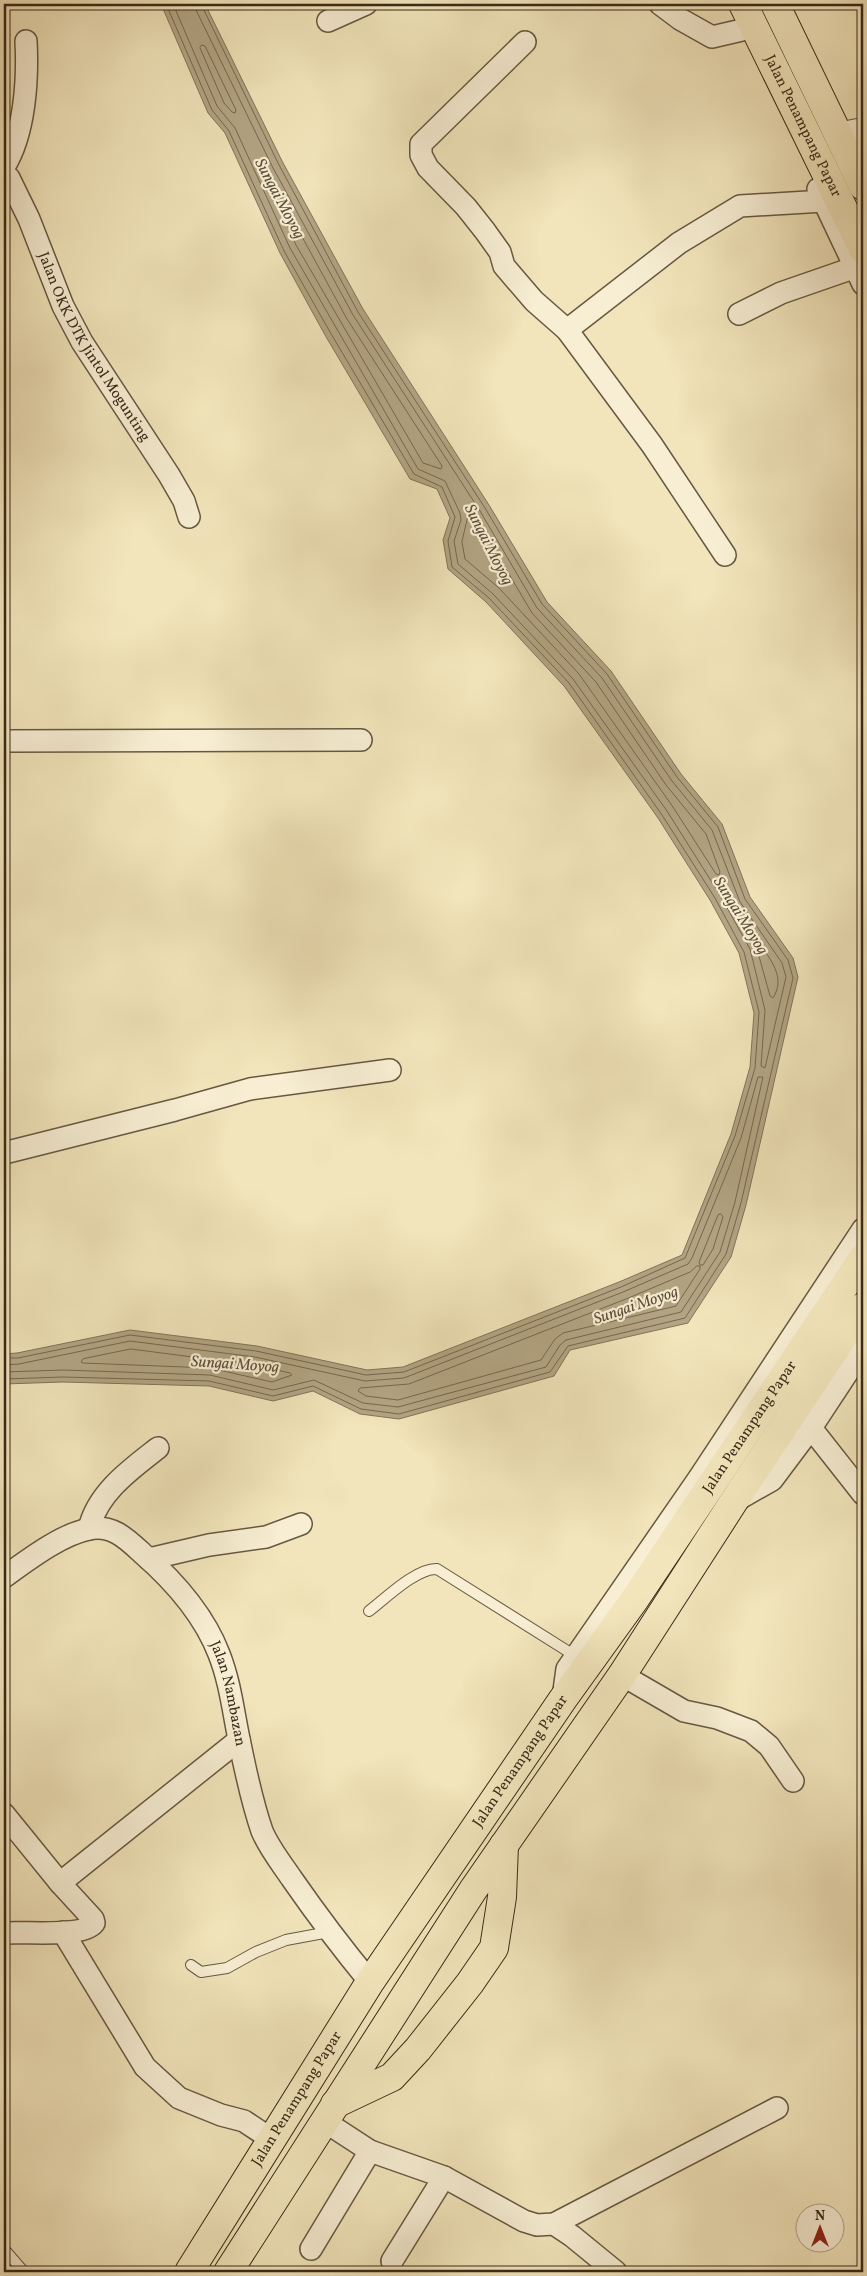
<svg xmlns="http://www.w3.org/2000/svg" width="867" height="2276" viewBox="0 0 867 2276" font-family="Vollkorn,serif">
<rect width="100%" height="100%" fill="#f2e5bb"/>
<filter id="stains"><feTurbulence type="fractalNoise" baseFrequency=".004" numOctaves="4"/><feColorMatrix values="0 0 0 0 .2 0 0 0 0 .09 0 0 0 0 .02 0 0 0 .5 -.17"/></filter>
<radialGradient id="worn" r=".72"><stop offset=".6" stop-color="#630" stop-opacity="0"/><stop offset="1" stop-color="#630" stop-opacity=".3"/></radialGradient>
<!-- water -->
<path fill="#b3a584" stroke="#827359" d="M161,4H205L282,161L363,309L489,505L547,602L611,671L681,774L722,824L750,897L793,958L798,977L746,1205L731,1257L688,1323L570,1350L554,1376L399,1419L360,1414L313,1391L273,1401L209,1386L63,1382L4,1384V1354L17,1353L130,1330L257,1346L367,1370L403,1367L619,1282L682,1255L731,1134L750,1067L754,1013L739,953L710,900L658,818L564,686L486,602L448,569L443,540L450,518L437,489L410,479L325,335L280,253L225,133L208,113Z"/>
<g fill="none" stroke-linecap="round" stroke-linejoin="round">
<!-- shore -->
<path stroke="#76674e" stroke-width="1" d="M173,4L217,106L235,128L290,248L418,469L445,481L460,513L461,520L454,541L458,564L493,594L573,679L667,811L720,895L750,949L765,1010L761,1066L765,1068L786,977L782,963L740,902L712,830L672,781L602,678L537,608L480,511L353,315L272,166L196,10L195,4
M202,45L205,46L236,110L235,113L232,112L224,103L200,48Z
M275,192L278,193L347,319L442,466L441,469L423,463L296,245L274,195Z
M469,513L474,515L532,613L596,682L666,785L706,834L720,872L719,875L716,874L673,807L579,674L499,588L465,559L462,542Z
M759,946L762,947C773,963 785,979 773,998L770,996L757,949Z
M721,1214L723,1217L713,1249L703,1265H700L699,1262L718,1215Z
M697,1266H700V1269L676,1306L563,1333L555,1339L541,1360L398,1400L366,1396L358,1391L360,1388L409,1384L626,1299L690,1272Z
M131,1349L254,1365L290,1373L292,1375L272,1382L210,1368L83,1363L81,1362L83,1359Z
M4,1358H18L130,1335L256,1351L366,1375L404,1372L621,1287L685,1258L735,1136L755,1068L759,1012L744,952L715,898L662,815L569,683L489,598L452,567L448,541L455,517L442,487L414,474L330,332L284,251L229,131L212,110L166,4
M4,1365L19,1364L130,1341L255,1357L365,1381L404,1378L623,1292L688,1264L692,1258L741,1138L758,1077H763L735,1202L720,1252L681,1312L566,1340L560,1345L546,1367L398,1407L363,1403L314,1380L273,1390L210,1375L63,1370L4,1372
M4,1379L63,1377L209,1381L273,1396L313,1386L361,1409L399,1414L550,1372L568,1346L685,1318L726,1254L741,1203L793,978L788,960L745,899L718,827L677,777L607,674L542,604L485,508L358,312L278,163L201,4"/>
<!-- service casing -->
<g stroke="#675841" stroke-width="12">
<path id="service" d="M837,128L863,123
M369,1611C385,1599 416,1568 437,1569L577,1657
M191,1965L201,1972L227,1968L256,1952L286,1940L329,1932
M4,2249L24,2272"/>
</g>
<!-- minor casing -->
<g stroke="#675841" stroke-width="24">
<g id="minor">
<path d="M660,4L680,19L712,37L742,30"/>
<path d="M328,21L366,4"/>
<path d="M525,42L421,144V155L428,168L466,207L485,231L500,252L504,266L534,301L567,330L679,243L740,206L824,201"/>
<path d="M839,137L860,140L863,147"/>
<path d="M4,167C25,134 28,79 26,41"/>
<path id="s1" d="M4,174L9,178L29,219L63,306L82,342L169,475L184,501L189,517"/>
<path d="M818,189L863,284"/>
<path d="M739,314L781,293L856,267"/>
<path d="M567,330L652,445L725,555"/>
<path d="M4,741L361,740"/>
<path d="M4,1153L175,1110L250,1089L390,1070"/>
<path d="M811,1428L863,1494"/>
<path d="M735,1501L772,1480L811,1428L863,1349"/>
<path d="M89,1529C97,1493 131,1469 158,1448"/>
<path d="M149,1559L209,1545L266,1537L301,1524"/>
<path id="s2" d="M4,1577C28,1560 60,1535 89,1529C112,1524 127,1539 142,1553C173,1580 204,1615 219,1654C230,1682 233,1710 239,1739C245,1769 252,1802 262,1831C269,1848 282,1864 292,1879C317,1915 341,1947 370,1982"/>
<path d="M622,1675L684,1711L717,1718L751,1731L769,1746L793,1781"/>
<path d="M563,1698L567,1669L699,1478L863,1229"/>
<path d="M4,1814L60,1883L239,1740"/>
<path d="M63,1932L145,2067L179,2098L221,2115L244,2121L271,2139"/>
<path d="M4,1933C24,1931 83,1938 94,1923L93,1919L60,1883"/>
<path d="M324,2121L370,2151L444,2177L524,2221L537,2225L554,2224L777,2108"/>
<path d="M554,2224L572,2236L616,2272"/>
<path d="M311,2249L370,2151"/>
<path d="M392,2261L444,2177"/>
</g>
</g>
<!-- primary casing -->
<g stroke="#392918" stroke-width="30">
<g id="primary">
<path id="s3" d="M743,4L863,249"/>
<path d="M775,4L863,186"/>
<path d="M335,2104L392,2077L418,2049L470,1983L494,1948L502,1897L504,1845"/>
<path id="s4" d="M189,2272L370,1982L563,1699L635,1599L863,1258"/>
<path d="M228,2272L473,1890L622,1675L734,1501L863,1307"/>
</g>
</g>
<!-- service -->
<use href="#service" stroke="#f7eed3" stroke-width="10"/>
<!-- minor -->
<use href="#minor" stroke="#f7eed3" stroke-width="21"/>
<!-- primary -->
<use href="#primary" stroke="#f2e5bb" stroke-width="28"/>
</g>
<g text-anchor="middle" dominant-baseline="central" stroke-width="4.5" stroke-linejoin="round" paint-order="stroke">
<!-- street labels -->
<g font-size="15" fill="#392918" stroke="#f7eed3">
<text stroke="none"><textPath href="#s3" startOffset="136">Jalan Penampang Papar</textPath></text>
<text stroke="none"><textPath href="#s1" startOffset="196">Jalan OKK DTK Jintol Mogunting</textPath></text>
<text stroke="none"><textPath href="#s4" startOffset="1014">Jalan Penampang Papar</textPath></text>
<text stroke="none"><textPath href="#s2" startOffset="328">Jalan Nambazan</textPath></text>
<text stroke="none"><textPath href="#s4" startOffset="609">Jalan Penampang Papar</textPath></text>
<text stroke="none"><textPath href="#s4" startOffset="204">Jalan Penampang Papar</textPath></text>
</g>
<!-- water labels -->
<g font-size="16" font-style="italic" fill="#5e4e38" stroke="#f7eed3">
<text transform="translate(279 199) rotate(62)">Sungai Moyog</text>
<text transform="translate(488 545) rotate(63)">Sungai Moyog</text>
<text transform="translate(740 916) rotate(58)">Sungai Moyog</text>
<text transform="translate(636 1306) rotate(-19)">Sungai Moyog</text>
<text transform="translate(235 1365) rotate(4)">Sungai Moyog</text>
</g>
</g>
<!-- margin -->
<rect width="867" height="2276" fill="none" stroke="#f2e5bb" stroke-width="20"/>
<rect x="5" y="5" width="857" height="2266" fill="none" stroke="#392918" stroke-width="2.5"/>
<rect x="10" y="10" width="847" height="2256" fill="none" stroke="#392918"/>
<!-- north arrow -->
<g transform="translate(820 2228)"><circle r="24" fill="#f7eed3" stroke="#ab9f88"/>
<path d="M0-4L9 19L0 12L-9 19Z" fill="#8f2418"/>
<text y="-8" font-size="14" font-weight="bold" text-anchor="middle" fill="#392918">N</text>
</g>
<rect width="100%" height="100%" filter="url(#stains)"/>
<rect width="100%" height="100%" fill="url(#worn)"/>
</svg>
